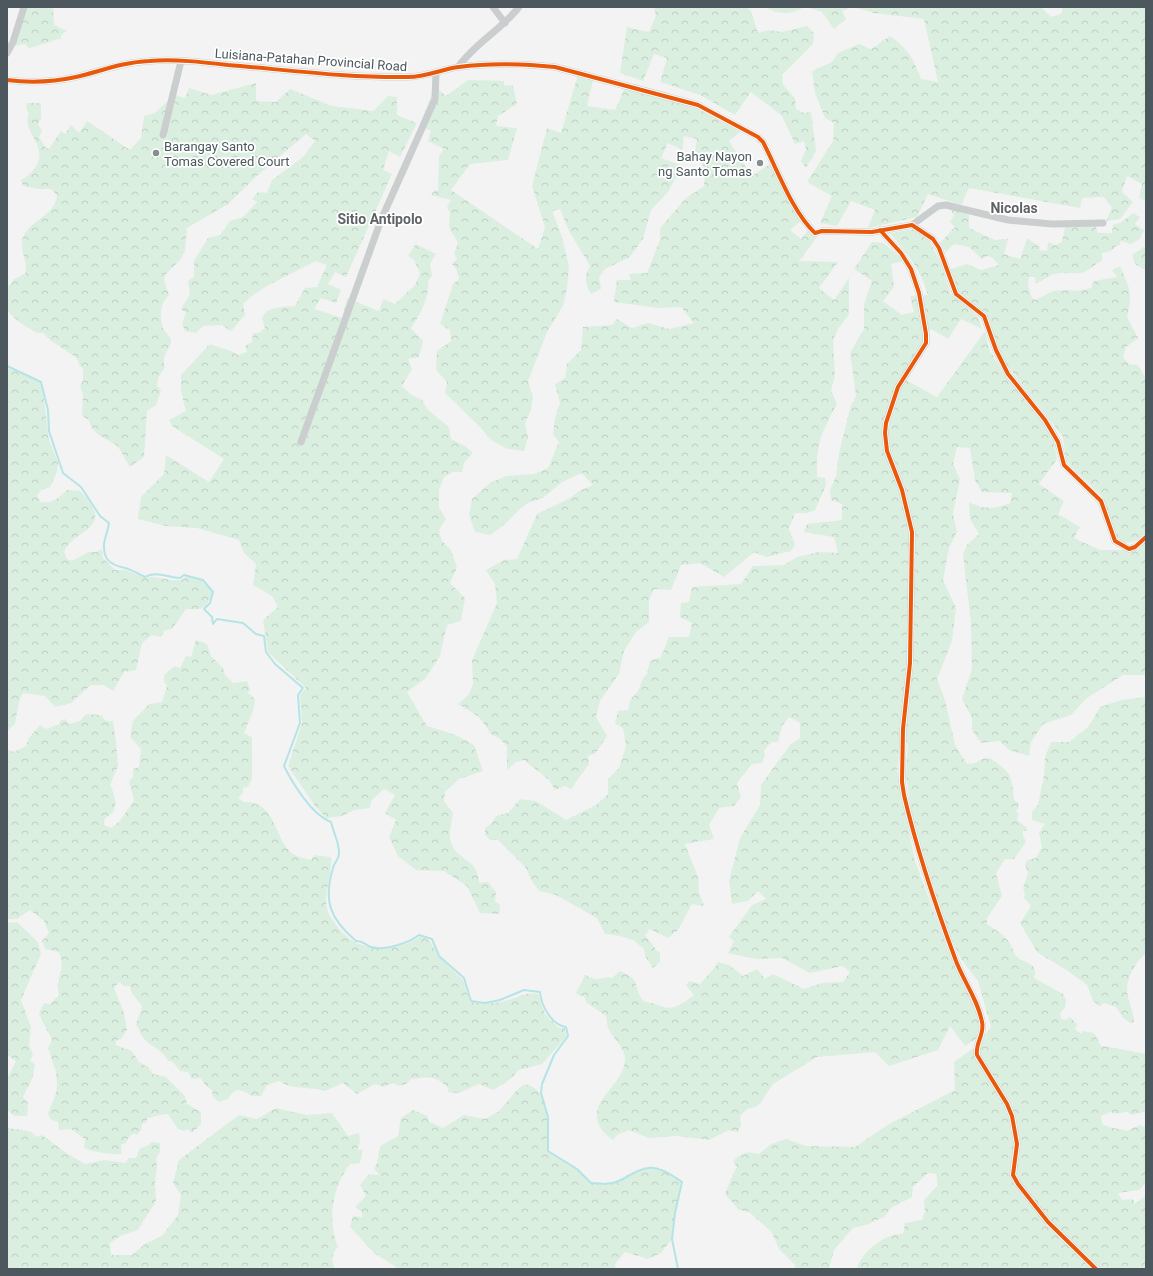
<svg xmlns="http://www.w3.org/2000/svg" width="1153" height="1276" viewBox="0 0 1153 1276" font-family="Roboto,sans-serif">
<defs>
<pattern id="forest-crowns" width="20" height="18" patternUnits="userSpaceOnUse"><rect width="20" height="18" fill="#dbefe0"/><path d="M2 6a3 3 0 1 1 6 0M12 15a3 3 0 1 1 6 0" fill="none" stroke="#becfc3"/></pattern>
</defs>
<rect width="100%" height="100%" fill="#f3f3f3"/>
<!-- forest -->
<path fill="url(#forest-crowns)" d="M27,7H53L54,25L67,31L61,35V39C51,40 40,46 29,48L25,44L14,46Z
M654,7H747L751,11L758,33L769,30L782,32L807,26L814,33L813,44L782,75L783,85L795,98L796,109L804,113L811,112L816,151L806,168L801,161L806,149L804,141L795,144L782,116L751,92L735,115L700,95L660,82L667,58L654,54L643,81L620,73L627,27L649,32L656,16Z
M765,7H804C791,15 779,15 765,7Z
M806,7H1041L1051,17L1061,14L1063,7H1146V201L1139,198L1142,184L1127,176L1122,192L1133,202L1120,219L1106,221L1112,208L1104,197L1082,198L1080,208L969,188L961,205L928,194L917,217L868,228L875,210L851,201L837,226L820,223L832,196L807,182L833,141L834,123L825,118L815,93L812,71L832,62L838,53L859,44L871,49L890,36C908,49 914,59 921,79L938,82L924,19L874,13L853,7L842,11L846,19L834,29L822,12Z
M579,71L594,76L587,106L615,110L622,95L626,82L666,92L701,105L744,129L729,141L752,176L770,164L801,221L790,230L801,239L809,229L820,233L799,261L838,262L819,288L834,300L849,278V314L838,329L833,340L835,376L831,390L837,404C821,433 816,444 817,477L825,478L826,485L815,510L807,513H795L789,529L795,545L791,551L766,557L754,552L724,577L700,563L681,565L671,590L654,589L649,600V622L636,632L624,651L619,674L600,701L596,717L607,736L596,753L588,756L589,764L571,789L565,786L555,790L549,780L524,760L516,762L507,770V746L500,739L491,734L479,717L458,704L469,694L473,684L472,660L497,603L495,584L486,570L504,560L517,559L537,514L570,498L579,491L593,485L582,473L562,482L543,498L528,503L520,509L504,525L490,535L475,532L469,515L472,499L490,483L506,476L534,474L548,468L559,442L553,434L555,418L560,403L555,384L565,378L567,364L581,350L583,327L612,325L617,319L632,328L648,323L669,329L694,323L681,307L658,308L614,302L617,280H631L629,274L647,273L660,240V228L686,198L704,186L705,170L695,151L697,139L684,136L682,150L668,143L661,158L683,166V175L675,179L668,192L651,210L643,239L630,257L605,269L599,277L601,289L591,294C585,285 584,275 590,266L569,231L560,209L552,211L561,234L569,266L567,289L563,306L547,332L528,381L533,397L531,410L525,423L528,438L524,451L507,449L491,440L480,427L445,393L447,382L436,370L437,351L451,341L450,330L440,324L453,284L459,279L456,268L452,264L457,259L454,254L458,243L449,227L450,213L447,207L451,200L431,195L435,190L438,191L439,156L444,149L428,141L431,131L420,125L435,86L446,96L468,80L504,81V85L513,86L517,104L498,116L496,126L517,128L508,160L470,164L451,190L538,249L545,227L532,186L547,128L561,133Z
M256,83V101L276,102L290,89L332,106L373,111L388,96L397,97V115L417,123L400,157L389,151L383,170L392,174L346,277L335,272L328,284L341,290L336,303L321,298L314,309L342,318L347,298L379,311L383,299L395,304L415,285L420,273L414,260L408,256L416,244L436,254L430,264L432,276L428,281C430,297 420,315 411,328L423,341L419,357L408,359L412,369L402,386L410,394L422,400L428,410L449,427L451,439L465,446L473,453L464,463L462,472H453L444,477L439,490V507L446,519L439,530L442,541L451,550L457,568L450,583L465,598L461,621L447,625L440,656L426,678L407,692L427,726L456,735L474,745L483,771L459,779L445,792L444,801L453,813C452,821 449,831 450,838C453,861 478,856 479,883L488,882L496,892L495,901L500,905L499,914L480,913L467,886L444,871L416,870L398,856L389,837L396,820L385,813L395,795L384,789L371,801L370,808L354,810L342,816L326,818L315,806L288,766L302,723L300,695L306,688L268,652L263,620L278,607L272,596L253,585L256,564L244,553L239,540L197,528L166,526L138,519L141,497L164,474L166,455L209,482L224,459L172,426L169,420L186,411L181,391V375L210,344C219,348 230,349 238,355L247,352L245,346L252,342L253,333H259L265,328L262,319C266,306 284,307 295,306L305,288L317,287L327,265L315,261C291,275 262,285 243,304L245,315L231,331L222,325L203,326L196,333L185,331L182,323L186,313L181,309L190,294L188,281L194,277V261L208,238L220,235L230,221L243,217L257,202L252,199L258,192L267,193L272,180L303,157L315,141L306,134L259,174L228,204L187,228L185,251L180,260L166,274L164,279L169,295C160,303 159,317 163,328C165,333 171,335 171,341C171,350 160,354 165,367L158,378L157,385L161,391L156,405L147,411L144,457L130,467C126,461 120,448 116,445C107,439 91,434 89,420L82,416L83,394L80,386L83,380V369L79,365L78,360L74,356L51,341L43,333H37L25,326L13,317L7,310V287L12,283L13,280L25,274C29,262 17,247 24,235C32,220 56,214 57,195L51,189H39L23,186L21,180C29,176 31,173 36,166C49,145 21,132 29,114L26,108L27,103H41V118L38,124L42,131L39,137L46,148L49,149L61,131L65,134L71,125L79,133L87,121L130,150L141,138L144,116L155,113L174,95L185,98L189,88L211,95Z
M949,207L969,213V228L995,240L1008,239L1004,254L1020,259L1027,239L1040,246L1039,250L1047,251L1048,242L1056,245L1062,242L1065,227L1095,225L1098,233H1112L1113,225L1122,222L1133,213L1140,217L1135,224L1145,231L1142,233L1140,239L1131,244L1121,241L1120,245L1116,246L1111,251L1102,253V261C1095,263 1092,269 1086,271C1077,276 1065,271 1055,274C1048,275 1044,281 1036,283L1035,277H1029L1028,286L1032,298L1036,300L1053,291L1068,290L1075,291L1091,288L1094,281L1117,277L1112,270L1120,266C1130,289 1133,292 1127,317L1138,338L1126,347L1123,357L1129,364L1138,365L1146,379V532C1137,541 1132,544 1119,542L1114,534L1103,497L1066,461L1063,437L1004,361L985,312L958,291L951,269L967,264L981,270L999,265L993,258L987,256L982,259L969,247L954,244L946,252L940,243L955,227L950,222L954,215Z
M915,229L930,242L941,264L951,294L978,317L982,329L961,319L948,339L931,329L919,350L900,377L937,397L985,331L989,349L1002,371L1041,419L1053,438L1057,459L1039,484L1064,501L1058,514L1080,527L1074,538L1100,550H1137L1146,541V675H1123L1087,698L1071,715L1043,724L1031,742L1029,756L1009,750L1000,741L981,743L972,730V718L962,699L972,669L971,624L963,554L967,545L979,534L970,519L969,502C984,510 995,509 1010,503L1012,493L982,492L975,480L970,448L957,447L953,464L960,479L953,514L957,532L949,548L943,580L956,608L952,641L937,679L945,700L955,745L967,764L975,763L982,759L990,758C1011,773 1012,774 1014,800L1019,803L1018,808L1016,811L1019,814L1017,820L1027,828V831H1023L1022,833L1026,842L1014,859H1005L996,873L1002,896L987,918V924C995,930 1003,933 1009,942C1012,946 1013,952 1016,956C1024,965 1039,961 1034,978L1063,994L1066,1000L1065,1008L1060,1013L1061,1019L1066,1020L1070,1017L1077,1024L1075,1029L1081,1034L1083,1031L1094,1033L1101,1046C1116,1047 1130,1052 1146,1054V1114L1143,1112L1132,1115L1127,1112L1114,1114L1111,1112L1101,1116L1102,1124C1110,1129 1118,1128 1127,1131L1139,1125L1146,1127V1183L1139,1190L1118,1193L1122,1200L1133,1199L1135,1204L1145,1196L1146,1197V1269H857C860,1253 887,1232 903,1234L905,1223L922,1220L925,1211L924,1200L938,1185L936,1174L928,1173L913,1187L912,1197L891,1208L884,1217L866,1225L853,1228L834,1250L829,1269H795V1265L779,1249L771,1231L749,1212L739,1210L725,1194L733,1174L737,1167L733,1161C742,1152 747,1151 759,1154L771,1144L786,1139L806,1146L855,1147L889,1124L955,1090L954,1062L978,1045L991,1027L978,981L961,959L935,904L913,829L906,774L908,742L900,741L897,772L915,861L951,958L979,1014V1037L965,1046L950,1026L938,1050L889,1066L875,1052L817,1057L773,1084L761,1102L756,1107L747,1109L740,1116L741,1125L738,1132L729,1130L709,1140L676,1136L649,1138L629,1130L617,1135L613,1140C609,1137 602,1132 600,1127C586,1100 623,1087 625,1060C626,1048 612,1038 608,1028C607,1025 607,1020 606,1016L587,1003L584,996H580L576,993L585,975C600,983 599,976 612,978L620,971C642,980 632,984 643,1001C671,1007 668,1015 694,995L686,985L690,981L700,984L715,967L718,962L729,965L743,976L757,969L765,979L773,974L804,989L822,983L843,982L850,972L843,966L810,973L782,958L756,959L728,953L734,941L729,937L752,905L766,899L758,891L748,901L732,904L729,881L740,838L760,805L761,785L790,745L800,738V723L789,717L782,726L778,742H771L764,751L765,756L761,763L752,764L737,783L741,797L734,806L719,808L709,825L714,839L685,844L698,877L699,892L704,906L692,904L678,930L668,938L650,929L645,935L657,951L660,952V962L653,968L645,956L644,949L633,940L620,936L605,934L597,918L556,895L539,891L531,880L526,868L498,840H490L485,835V828L492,823L496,816L508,813L520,799L536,801L566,820L596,805L608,794V779L619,768L626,746L623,728L615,724L618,711L628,710L631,699L638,691L643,678L647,674L650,661L661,657L669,637H689L692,623L680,617L681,603L689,602L692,587L741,584L753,566L784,565L797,557L819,552L838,553L834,537L804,532L807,524L842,520V504L831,500L830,490L836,476L839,453L851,405L856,396L850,353L864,329V304L872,281L854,269L872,242L884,243L904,261L891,264L894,287L883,301L902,315L914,312L910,296L928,295C921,270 906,252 890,233Z
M1146,246V292L1145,270L1135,264L1132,255Z
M7,368L38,380L42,384L49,440L58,462L57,472L50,487L41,490L37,496L41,502C53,504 59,497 67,490L80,491C118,530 74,528 64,552L67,559L72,561L89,552H96L102,549L103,558L115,570H125L146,578C158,573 176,587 187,576C199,578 205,581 212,593C207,609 202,610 186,609L172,629L165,630L161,637L152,635L142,643L136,670L124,672L113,691L104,685H91L71,703L55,707L45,696L23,693L19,702L15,724L8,730Z
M196,640L207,644L211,656L223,668L225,675L233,683L247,681L250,689L248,693L255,699L253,711L244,733L252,737V779L248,787L243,788V793L238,798L244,802C276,800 274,840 293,854C297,857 305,858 311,860L314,855L331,857C333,875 322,893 328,912C329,915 332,919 334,922C353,953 393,955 421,936L430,941L438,956L463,980L470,1002C484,1004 495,1004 508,1000C521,997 523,992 538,994L545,1014L559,1028H565L566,1037L542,1064L519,1070L509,1080L493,1090L479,1084L459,1093L447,1092L449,1089C435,1075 430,1077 411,1079L406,1084L399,1086L393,1083L383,1087L375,1084L357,1094L343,1083L325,1091C309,1086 295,1091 279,1081L267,1085L261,1096H251L246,1092L237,1090L232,1093L228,1099L219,1102L213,1097L212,1090L205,1085L201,1078L192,1079L188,1072L180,1071L173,1062L168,1061C163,1049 149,1047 142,1036C139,1032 140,1029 136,1025L142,1006L131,992L130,986H124L119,982L114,988L124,1013L127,1030L122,1038L116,1041V1045L132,1051L139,1062L148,1067L153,1074L166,1077L185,1096L187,1104L201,1112V1124L192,1133L188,1129L184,1131L178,1129L168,1114C160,1114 155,1117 147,1118V1122L142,1124L141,1130L137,1135L134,1133L128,1138L126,1143L121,1145V1154C112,1155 93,1152 84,1148L85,1139L71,1129L59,1130L58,1122L50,1119L48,1113L56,1093L57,1085L56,1072L48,1048L52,1040C48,1030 42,1023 39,1013L44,1003L50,1004L59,995C54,977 67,973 59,952L45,949L42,941L49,933L44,921L30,910L17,919H7V749L14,752L26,746L29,738L40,725L46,729L59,724L61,720L65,719L69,724L80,721L86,714L101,715L106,721H113L116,741L118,766L110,785C116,797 120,811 105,818L104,825L111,828L120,821L134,800L129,781L133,777V769L139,767L141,749L130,737L133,721L149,704L162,702L167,686L164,682V675L175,666L180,668L186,656L191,657Z
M1146,697V953C1135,963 1127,976 1127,991C1128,1002 1134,1012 1134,1022L1130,1023L1123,1018L1116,1007L1104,1003L1100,1006L1093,1001L1087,985L1068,971L1037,952L1020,923L1031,906L1024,898L1025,893L1023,888L1028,873L1025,865L1027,860L1036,858L1042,847L1039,833L1045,824L1032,820V812L1038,805L1044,775L1045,757L1051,742H1069L1088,727L1100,707L1121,700Z
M17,922L38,942L41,954L21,1000L31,1027L29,1045L33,1055L30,1060L35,1065L32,1079L23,1097L28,1103L27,1116H15L7,1110V1079L16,1061L7,1055V923Z
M525,1084C554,1091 546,1129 548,1151C558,1158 572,1164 581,1173C584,1176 588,1182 593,1183C614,1190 628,1169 648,1168C660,1167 673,1176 682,1182L675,1213L672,1239L661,1253L648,1259L625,1252L615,1264L616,1269H399L374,1253L350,1227L353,1216L362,1217V1212L355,1207L366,1196L360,1185L369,1174L380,1175L374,1169L377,1163L380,1146L398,1136L401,1118L413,1110L428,1116V1121L443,1128L464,1115L485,1119L499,1111L518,1089Z
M276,1108L307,1115L332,1113L348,1136L359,1133L360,1142L357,1150L363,1149L360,1163L350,1164C332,1188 327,1219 338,1247C331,1255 331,1260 335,1269H7V1127C16,1131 31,1128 37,1137L42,1135L65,1152L85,1164L104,1160L125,1163L129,1158H136L140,1148L147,1146L152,1142L160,1143V1152L156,1159L157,1166L155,1182L156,1201L138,1230L120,1236L110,1243L111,1255H132L145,1244L162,1236L178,1215L181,1195L173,1183L179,1160L239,1115L257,1119Z"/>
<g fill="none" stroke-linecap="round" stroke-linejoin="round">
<!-- stream -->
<path stroke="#b5e4e7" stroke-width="2" d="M7,366L41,382L48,410L49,431L63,473L81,487L100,516L109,523C108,530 105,537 104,544C103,560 111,565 125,568C132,570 139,574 145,577C156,570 168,578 180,578L184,575L203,580L213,592L210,603L204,609L212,617L213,624L217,619L243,623L256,634L264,636L266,652L275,664L303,688L298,695L300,723L284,766C293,784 312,815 331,822C333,831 339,843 339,852C340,859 334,862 333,868C323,901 330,919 356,941C362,940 365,945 371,947C384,951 409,943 419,935L432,939L439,956L464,978L471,1001L485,1003L500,1000L524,990L540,992C541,1006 552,1025 566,1027L568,1036L554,1055L542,1084L541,1093L548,1117V1151L577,1169L591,1183C601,1184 610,1185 619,1181C629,1177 637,1169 648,1168C659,1166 673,1176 682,1182L675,1213L672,1239L678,1269"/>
<!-- minor -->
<path stroke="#cbcece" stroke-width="7" d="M493,7L505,23
M7,53L13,42L24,7
M458,67C475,43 501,30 519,7
M7,80C30,83 53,82 76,77C101,71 124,62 149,61C176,59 202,62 228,65C288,70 348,78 408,77C426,77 442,69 459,67C488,63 525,64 555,67L698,105L758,137L763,142C777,169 793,213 815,233L822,231L872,232L912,225L933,239L939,248L956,294L984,316L996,350L1008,374L1045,420L1058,442L1064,465L1101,501L1115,541L1129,549L1135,547L1146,537
M163,135L181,61
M912,225L938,206L946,205L1008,220L1052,224L1103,223
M880,230L901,253L911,269L919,293L926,334V343L898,387L886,423L885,433L887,451L902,490L912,532L910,663L903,729L902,782L904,795C917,851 936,907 956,961C964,982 978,1000 982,1022C985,1034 975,1043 977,1055L1007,1104L1012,1116L1017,1144L1013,1175L1018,1184L1048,1222L1096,1269
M301,442L381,220L435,99L436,73"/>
<!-- cycleway casing -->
<g stroke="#fff" stroke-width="6">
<path id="cycleway" d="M7,80C30,83 53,82 76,77C101,71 124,62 149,61C176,59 202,62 228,65C288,70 348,78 408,77C426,77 442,69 459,67C488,63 525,64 555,67L698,105L758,137L763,142C777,169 793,213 815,233L822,231L872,232L912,225L933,239L939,248L956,294L984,316L996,350L1008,374L1045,420L1058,442L1064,465L1101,501L1115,541L1129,549L1135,547L1146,537
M880,230L901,253L911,269L919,293L926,334V343L898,387L886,423L885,433L887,451L902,490L912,532L910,663L903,729L902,782L904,795C917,851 936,907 956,961C964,982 978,1000 982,1022C985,1034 975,1043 977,1055L1007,1104L1012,1116L1017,1144L1013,1175L1018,1184L1048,1222L1096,1269"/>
</g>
<!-- cycleway -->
<use href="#cycleway" stroke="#e8590c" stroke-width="4"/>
</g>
<!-- markers -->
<g fill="#868e92" stroke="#fff" stroke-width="1.5">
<circle cx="156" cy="153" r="4"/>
<circle cx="760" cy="163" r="4"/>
</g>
<g text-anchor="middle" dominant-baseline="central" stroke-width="3.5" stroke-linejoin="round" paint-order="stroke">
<!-- street labels -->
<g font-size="13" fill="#4c585d" stroke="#fff">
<text transform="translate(311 60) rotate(4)">Luisiana-Patahan Provincial Road</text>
</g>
<!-- poi labels -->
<g font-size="13" fill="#4c585d" stroke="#fff" text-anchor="start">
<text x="164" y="146">Barangay Santo<tspan x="164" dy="15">Tomas Covered Court</tspan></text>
<text x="752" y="156" text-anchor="end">Bahay Nayon<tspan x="752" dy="15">ng Santo Tomas</tspan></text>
</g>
<!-- neighbourhood labels -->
<g font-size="14" font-weight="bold" fill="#5f6366" stroke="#fff">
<text x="1014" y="208">Nicolas</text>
<text x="380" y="219">Sitio Antipolo</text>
</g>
</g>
<!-- border -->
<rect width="1153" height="1276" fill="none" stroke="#4c585d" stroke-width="16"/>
</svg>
